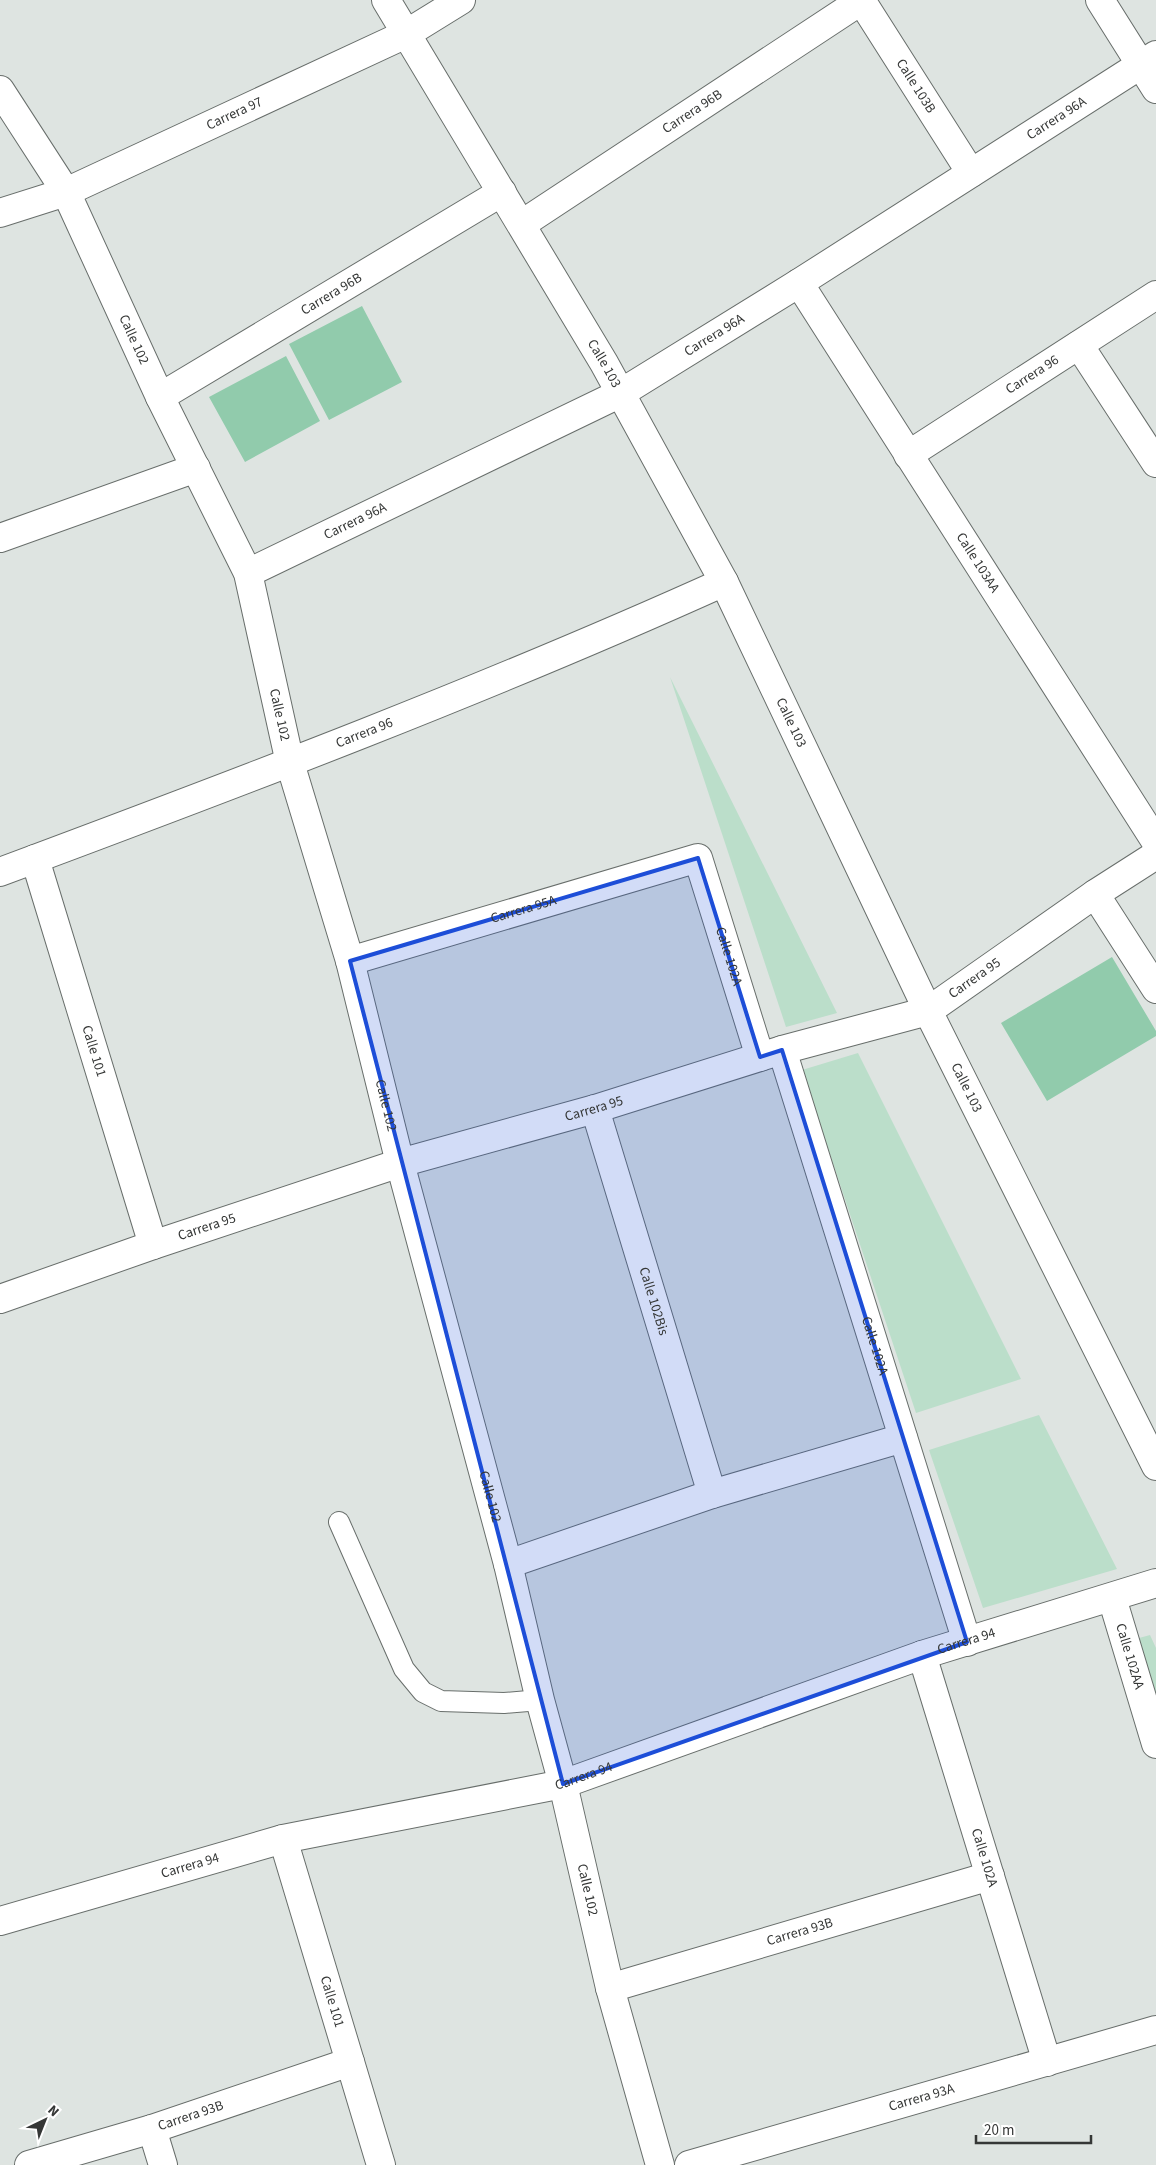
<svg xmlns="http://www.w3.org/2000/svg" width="1156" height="2165" viewBox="0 0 1156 2165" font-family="'Source Sans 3',sans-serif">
<rect width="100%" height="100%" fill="#dee4e1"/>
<!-- green -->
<path fill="#bbdeca" d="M670,677L837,1013L786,1027Z
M858,1053L1021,1379L916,1413L802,1070Z
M1039,1415L1117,1569L983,1608L929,1450Z
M1150,1635L1156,1648V1710L1132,1640Z"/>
<!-- building -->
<path fill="#91cbac" d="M362,306L402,382L329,420L289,344Z
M286,356L320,421L245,462L209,397Z
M1112,957L1156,1031V1036L1047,1101L1001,1023Z"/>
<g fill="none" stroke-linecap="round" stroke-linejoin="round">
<!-- service casing -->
<g stroke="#686e6b" stroke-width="22">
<path id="service" d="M339,1522L404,1669L423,1692L441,1701L504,1703L540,1700"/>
</g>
<!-- minor casing -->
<g stroke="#686e6b" stroke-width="30">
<g id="minor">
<path id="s1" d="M861,0L971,173"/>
<path d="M1100,0L1156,89"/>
<path id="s2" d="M0,90L66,192L160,397L248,573L290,763L350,961L400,1163L508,1564L540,1700L563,1784L610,1988L660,2165"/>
<path id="s3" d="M0,213L66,192L406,34L461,0"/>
<path id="s4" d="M522,224L862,0"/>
<path id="s5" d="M799,283L1156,842"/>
<path d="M1079,345L1156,463"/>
<path id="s6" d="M160,397L502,192"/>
<path id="s7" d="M908,455L1156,295"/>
<path d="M0,538L196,468"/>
<path id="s8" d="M248,573L621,393L799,283L1156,55"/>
<path id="s9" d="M35,859L153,1245"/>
<path id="s10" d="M0,872C244,781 487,689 724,582"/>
<path d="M1095,894L1156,989"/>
<path id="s11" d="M350,961L698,858L760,1057"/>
<path id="s12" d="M782,1050L967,1642"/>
<path id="s13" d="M595,1109L712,1494"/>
<path id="s14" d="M0,1299L153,1245L400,1163L595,1109L782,1050L928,1011L1095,894L1156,855"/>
<path d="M508,1564L712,1494L903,1438"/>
<path id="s15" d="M1112,1598L1156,1744"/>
<path id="s16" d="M922,1655L1047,2062"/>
<path id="s17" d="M283,1839L381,2165"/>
<path id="s18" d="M0,1921L283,1839L563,1784L922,1655L1156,1583"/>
<path id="s19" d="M610,1988L990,1876"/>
<path d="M152,2129L163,2165"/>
<path id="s20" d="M29,2165L152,2129L350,2062"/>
<path id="s21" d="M689,2165L1156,2030"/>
</g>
</g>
<!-- tertiary casing -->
<g stroke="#686e6b" stroke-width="30">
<g id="tertiary">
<path id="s22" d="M386,0L604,363L724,582L928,1011L1156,1466"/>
</g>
</g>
<!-- service -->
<use href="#service" stroke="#fff" stroke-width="20"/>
<!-- minor -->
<use href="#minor" stroke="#fff" stroke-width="28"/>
<!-- tertiary -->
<use href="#tertiary" stroke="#fff" stroke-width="28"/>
</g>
<!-- marked area -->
<path fill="#1d4ed8" fill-opacity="0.2" stroke="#1d4ed8" stroke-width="4" stroke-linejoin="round" d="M698,858L760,1057L782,1050L967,1642L563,1784L350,961Z"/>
<g text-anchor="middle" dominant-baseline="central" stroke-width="4" stroke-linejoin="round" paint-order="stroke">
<!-- street labels -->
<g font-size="14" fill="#353736" stroke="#fff">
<text stroke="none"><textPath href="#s1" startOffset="102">Calle 103B</textPath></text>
<text stroke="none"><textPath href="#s4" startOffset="204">Carrera 96B</textPath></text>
<text stroke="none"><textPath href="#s3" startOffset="255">Carrera 97</textPath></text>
<text stroke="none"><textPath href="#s8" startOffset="929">Carrera 96A</textPath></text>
<text stroke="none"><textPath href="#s6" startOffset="200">Carrera 96B</textPath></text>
<text stroke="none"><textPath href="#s8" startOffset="524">Carrera 96A</textPath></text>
<text stroke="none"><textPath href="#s2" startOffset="284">Calle 102</textPath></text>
<text stroke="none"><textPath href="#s22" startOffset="424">Calle 103</textPath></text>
<text stroke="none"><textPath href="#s7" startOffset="148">Carrera 96</textPath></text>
<text stroke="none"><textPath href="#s8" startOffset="119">Carrera 96A</textPath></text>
<text stroke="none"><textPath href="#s5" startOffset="332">Calle 103AA</textPath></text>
<text stroke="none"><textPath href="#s2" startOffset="689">Calle 102</textPath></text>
<text stroke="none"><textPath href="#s22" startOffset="829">Calle 103</textPath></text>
<text stroke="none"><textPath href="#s10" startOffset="390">Carrera 96</textPath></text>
<text stroke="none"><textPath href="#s11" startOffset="181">Carrera 95A</textPath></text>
<text stroke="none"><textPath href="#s11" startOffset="466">Calle 102A</textPath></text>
<text stroke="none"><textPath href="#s14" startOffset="1029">Carrera 95</textPath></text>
<text stroke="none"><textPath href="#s9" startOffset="201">Calle 101</textPath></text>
<text stroke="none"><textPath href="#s22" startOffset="1234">Calle 103</textPath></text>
<text stroke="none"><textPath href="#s2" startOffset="1094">Calle 102</textPath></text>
<text stroke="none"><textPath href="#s14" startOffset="624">Carrera 95</textPath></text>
<text stroke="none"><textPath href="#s14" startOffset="219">Carrera 95</textPath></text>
<text stroke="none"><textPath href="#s13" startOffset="201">Calle 102Bis</textPath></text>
<text stroke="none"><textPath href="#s12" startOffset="310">Calle 102A</textPath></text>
<text stroke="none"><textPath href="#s2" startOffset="1499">Calle 102</textPath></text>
<text stroke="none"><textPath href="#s18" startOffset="1008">Carrera 94</textPath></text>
<text stroke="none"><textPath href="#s15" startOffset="61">Calle 102AA</textPath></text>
<text stroke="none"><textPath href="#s18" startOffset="602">Carrera 94</textPath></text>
<text stroke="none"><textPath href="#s16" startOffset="212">Calle 102A</textPath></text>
<text stroke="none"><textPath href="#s18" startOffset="198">Carrera 94</textPath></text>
<text stroke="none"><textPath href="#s2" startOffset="1904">Calle 102</textPath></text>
<text stroke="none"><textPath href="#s19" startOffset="198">Carrera 93B</textPath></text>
<text stroke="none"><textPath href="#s17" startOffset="170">Calle 101</textPath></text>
<text stroke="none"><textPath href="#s21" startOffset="242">Carrera 93A</textPath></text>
<text stroke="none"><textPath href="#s20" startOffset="169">Carrera 93B</textPath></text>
</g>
</g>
<!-- north arrow -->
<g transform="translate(45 2120) rotate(43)" stroke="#ffffff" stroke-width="4" paint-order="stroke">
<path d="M0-4L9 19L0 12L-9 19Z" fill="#353736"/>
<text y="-8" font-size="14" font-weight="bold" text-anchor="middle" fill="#353736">N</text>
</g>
<!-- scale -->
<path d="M976 2135v8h115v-8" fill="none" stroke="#353736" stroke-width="2.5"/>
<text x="984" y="2135" font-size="15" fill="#353736" stroke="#ffffff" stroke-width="4" paint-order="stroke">20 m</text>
</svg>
